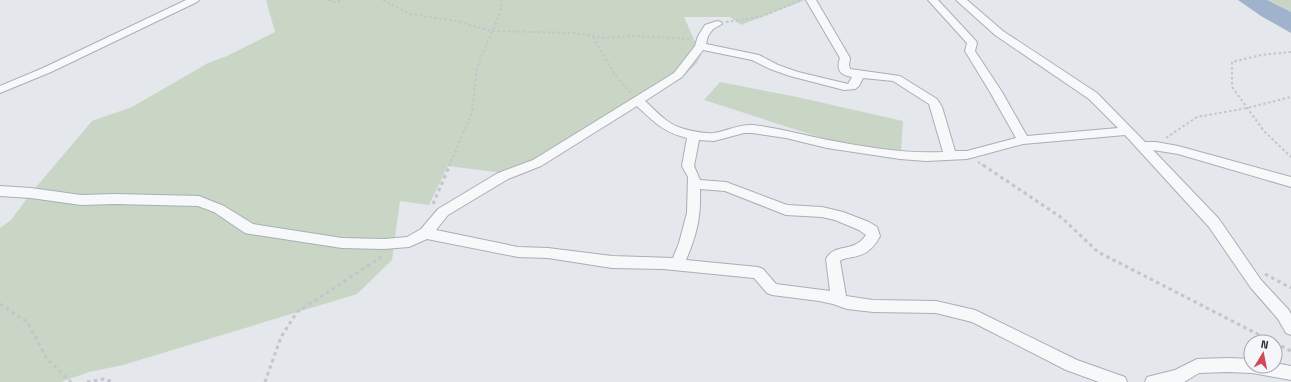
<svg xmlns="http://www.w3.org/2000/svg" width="1291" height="382" viewBox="0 0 1291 382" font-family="'Titillium Web',sans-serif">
<rect width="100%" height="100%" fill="#e4e7ec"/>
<!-- green -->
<path fill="#c9d6c5" d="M266,0H805L741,25L730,17H684L701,55L697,63L681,79L646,96L513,174L448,166L429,205L400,201L392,260L357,294L123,365L89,372L61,382H0V228L11,220L31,193L92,121L132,107L208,63L227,56L275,32Z
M1267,0H1291V12Z
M720,82L797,97L903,121L901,152L825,139L704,100Z"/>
<!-- water -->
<path fill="#9fb4cc" d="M1238,0H1267L1291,12V33L1261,16Z"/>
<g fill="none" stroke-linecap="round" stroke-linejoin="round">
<!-- minor casing -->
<g stroke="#a9aeb7" stroke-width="2">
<path id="minor" d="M186,0H199L197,2L51,72L0,93V86L43,68Z
M806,0H816L850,58L849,65L850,69L900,76L937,99L942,107L955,151H967L1016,138L990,92L965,51L967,43L928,0H938L976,41L977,43L975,51L1002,92L1027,136L1118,128L1089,99L995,35L956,0H967L1003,31L1097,93L1145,142H1156L1178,146L1291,177V187L1178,154L1153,150L1219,219L1261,280L1288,309L1291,314V335L1286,333L1278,319L1251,288L1209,227L1125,135L1023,144L967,159L926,161L900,159L827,148L786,138L752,133H744L714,141L699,140L694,166L700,180L726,182L787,205L822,207L843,212L869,222L877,227L880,236C874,248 866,255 853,257C848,258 844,258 840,261L846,296L873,300L936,301L975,310L1077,360L1125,377L1127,382H1099L1066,370L972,322L936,313L873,312L847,309L833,304L819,301L772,295L767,293L754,278L663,269L612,268L548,258L518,257L427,239L409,247L384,249L342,248L250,234L245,233L214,212L198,206L115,204L81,205L31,198L0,196V186L31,188L81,195L115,194L199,196L224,206L253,224L342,238L384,239L407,237L421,229L438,209L498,173L533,160L674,73L695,46L698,36L705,25L717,21L721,22L722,24L713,29L708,36L706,44L759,55L778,65L798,72L848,84L852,77C840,75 836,70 840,58ZM703,50L752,60L770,69L790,76L844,90L855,89L859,86L863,78L893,81L929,104L943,152C905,154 865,147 828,140C803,135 779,128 753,125C739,124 727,131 714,133C704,134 691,131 681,128C667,124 655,110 645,101L682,77ZM637,106C654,122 663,132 687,138L682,166L688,177L687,213L679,243L673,258L612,256L548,248L518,247L436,230L448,215L508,179L541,166ZM700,189L725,191L786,215L822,217L835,220L859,230L866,235C853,254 835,242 826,259L830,291L776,284L763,269L758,267L686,260C697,234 701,217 700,189Z
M1228,358L1251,359V366H1275V363L1291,366V380L1252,373L1228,372L1199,373L1184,382H1145L1147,377L1175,370L1197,359Z"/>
</g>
<!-- path-far1 -->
<path stroke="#c2c5cb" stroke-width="2" stroke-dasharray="2.5 2.5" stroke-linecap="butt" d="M328,0L335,2L343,0
M383,0L410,14L456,21L492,31L574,33L604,38L634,36L692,39
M726,22L760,17L802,0
M593,37L617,78L632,94
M1291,52L1261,55L1232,62V87L1264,131L1291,157
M1166,138L1197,117L1247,108L1291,97
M978,162L984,166
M449,166L472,113L477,68L500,12L502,0"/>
<!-- path -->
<path stroke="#c2c5cb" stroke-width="3" stroke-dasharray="3.5 3.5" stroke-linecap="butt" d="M983,165L1062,218L1098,252L1273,342
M433,204L450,165
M1265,274L1291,288
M0,304L27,322L47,359L71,382
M1275,343L1291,351
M87,382L104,379L113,382
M265,382L281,337L297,312L383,256"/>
<!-- minor -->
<use href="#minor" fill="#f7f8fa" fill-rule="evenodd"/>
</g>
<!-- north arrow -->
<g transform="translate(1263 354) rotate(10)"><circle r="19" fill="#f4f6f9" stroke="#a4a8b1"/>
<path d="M0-3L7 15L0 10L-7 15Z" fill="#d1495b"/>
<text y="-6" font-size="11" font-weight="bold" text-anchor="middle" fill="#2b3445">N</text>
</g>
</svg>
